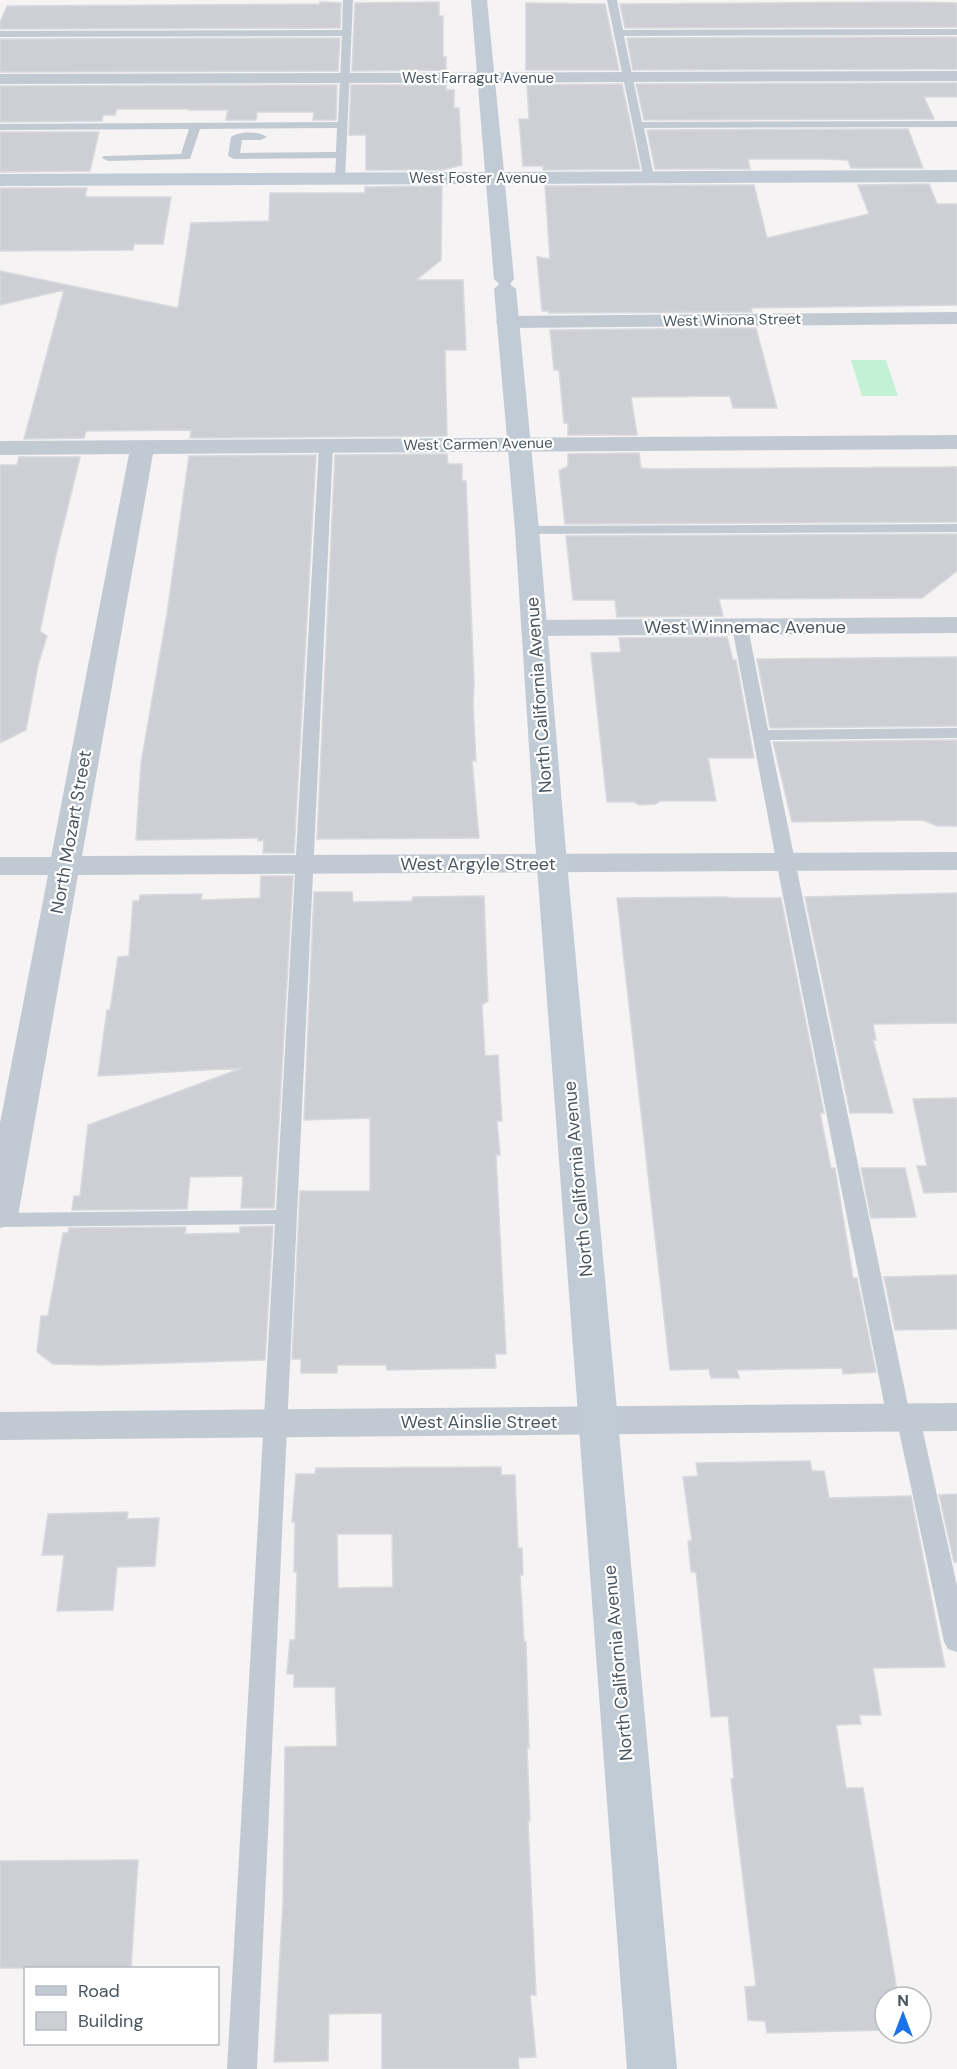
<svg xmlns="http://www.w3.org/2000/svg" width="957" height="2069" viewBox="0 0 957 2069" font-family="'DM Sans',sans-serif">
<rect width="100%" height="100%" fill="#f5f3f3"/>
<!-- green -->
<path fill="#c3f1d5" d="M851,360H886L898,396H862Z"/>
<!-- building -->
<path fill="#cdcfd5" stroke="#d7d9de" stroke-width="1.5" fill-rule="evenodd" d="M320,2L341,3L340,28L0,29V22L7,6L320,4Z
M439,2V16H443V57H446V70L352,71L355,3Z
M906,2L957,3V27L625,28L620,4Z
M526,3L605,4L619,70H526Z
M957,37V69L633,70L627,38Z
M340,38L338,71L0,72V39Z
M957,83V97H924L934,119L644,120L636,84Z
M622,84L640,169L543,170V166H523L519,119H529L527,85Z
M337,85L336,120H313L314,112H257L256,120H226L228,110H189L190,109H117L115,115H103L102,121L0,122V86Z
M351,85H446V90H454V108H459L462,165L442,170H366V135H349Z
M908,129L923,168H851L848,160L825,159H748L750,169H655L647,130Z
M0,132H99L90,171L0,172Z
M929,184L937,204H957V305L751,308L752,312L549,313V311H542L537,257L550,259L545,186L754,185L767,238L869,214L858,185Z
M442,186L441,260L416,280H463L466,350H445L447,436L190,438L191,430L86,431L84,438L24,439L64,290L0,305V271L178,308L191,223L269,221L270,193H365V187Z
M0,188H87L85,197H171L163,244H134L133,250L0,251Z
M756,328L777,408H733L730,396L631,397L637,435H568V423H564L559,370H554L550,330Z
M639,453L641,468L651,469L957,467V522L565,524L559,471L568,466V454Z
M447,454L448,464H462V481H466L474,683L473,704L476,761H472L479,838L317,839L335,455Z
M316,455L294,853H263L264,840L258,841V838L136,840L141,763L167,614L189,456Z
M19,457H80L56,555L40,631L47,636L38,665L26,730L0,743V465H17Z
M957,534V571L922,598L719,599L723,616L617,617L615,600H573L566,536Z
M727,637L733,660H736L754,758H708L716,801H660L656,804L640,805L634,802H607L591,653L621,652L619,638Z
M957,657V726L770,728L757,659Z
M957,740V826H937L923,820L792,822L773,742Z
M261,876H293L274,1208H241L243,1176L190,1177L187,1209L72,1210L74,1196H80L88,1125L242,1068L98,1076L107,1010H110L118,957L129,956L133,901H139L140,895L202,894L201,900L260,898Z
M314,892H352L353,902L412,901L413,897L484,896L488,1001L482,1005L485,1056L498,1055L502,1121H497L500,1155H496L506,1354H495L496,1368L387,1370L386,1365H337V1373H301V1359H292L300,1191H370V1118L304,1120Z
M957,893V1023L873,1024L876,1040H873L893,1113H850L805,897Z
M728,897V898H781L824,1113H820L831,1168H835L853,1278H857L876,1372L843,1374L842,1368L737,1370L739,1378H711L709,1369L670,1370L617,898Z
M957,1098V1192L924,1193L917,1166H927L913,1099Z
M861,1168H905L916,1217L871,1218Z
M273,1226L265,1360L101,1365L53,1364L37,1352L41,1316H48L63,1233H68L69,1228L186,1227L185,1234L240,1233V1227Z
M957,1275V1329L895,1330L884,1277Z
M810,1461L812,1471H824L829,1498L911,1496L945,1667L873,1668L881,1715H859L861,1724L836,1725L846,1788H863L898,1997H885V2030L767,2033L765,2021L748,2020L745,1987L756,1986L731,1779L734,1778L728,1716L711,1717L696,1572H691L688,1541H692L683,1477L698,1476L696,1463Z
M501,1467V1475H515L518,1548H522L523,1575H520L524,1642H526L529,1748H527L530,1821H528L536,1995H530L536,2057L518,2058L519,2069H382V2013L329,2014L328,2061L274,2062L283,1902L285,1747L337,1746L335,1687H294V1674H287L290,1640H295L297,1572H294L295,1522H292L296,1474H315L316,1468ZM337,1534H392L393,1587L338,1588Z
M957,1494V1562H954L939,1495Z
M128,1512L127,1519L159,1518L155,1566L117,1567L113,1610L57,1611L64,1555H42L48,1514Z
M138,1860L131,1968H0V1861Z"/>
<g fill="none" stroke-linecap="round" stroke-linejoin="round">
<!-- lane -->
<path fill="#c1cad2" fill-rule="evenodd" d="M343,0H353L345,180H337L335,178L336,158L234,159L228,156L231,137C239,131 259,131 267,137L261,140H242L240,153L336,152L337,128L200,129L190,159L108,161L102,158L104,156L181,154L189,129L0,130V124L338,122L342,36L0,37V31L342,30Z
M607,0H617L623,30L957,29V35L624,36L642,122L957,121V127L644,128L654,177L652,179H644Z
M326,442L333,446L257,2069H227L275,1224L0,1227V1213L276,1210L319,446Z
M957,524V532L527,534L520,530L527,526Z
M740,622L748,627L768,730L957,728V738L770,740L909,1410L916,1412L920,1418L957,1586V1652L948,1649L944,1642L898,1426L891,1424L887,1418L781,886L732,627Z"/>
<!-- street -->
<path fill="#c1cad2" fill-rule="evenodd" d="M957,71V81L0,84V74Z
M957,312V324L507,328L499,327L496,322L499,317L507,316Z
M957,435V449L153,454L82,856L957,852V870L78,875L18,1216L13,1224L0,1228V1123L48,875H0V857H51L129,454L0,455V441Z
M957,617V633L534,636L525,634L521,628L525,622L534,620Z
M957,1403V1431L0,1440V1412Z"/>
<!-- secondary -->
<path fill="#c1cbd6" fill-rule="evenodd" d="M471,0H487L504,172L957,170V182L505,184L514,279L510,284L516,289L539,530L565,840L677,2069H627L535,840L515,530L494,289L499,284L494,279L486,184L0,186V174L485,172Z"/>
</g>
<g text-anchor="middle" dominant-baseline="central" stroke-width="4.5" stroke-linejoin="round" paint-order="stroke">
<!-- far-street labels -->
<g font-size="15" fill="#4a5661" stroke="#fff">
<text x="478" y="78">West Farragut Avenue</text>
<text x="478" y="178">West Foster Avenue</text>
<text transform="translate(732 320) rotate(-1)">West Winona Street</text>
<text transform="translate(478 444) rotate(-1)">West Carmen Avenue</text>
</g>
<!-- street labels -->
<g font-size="18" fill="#4a5661" stroke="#fff">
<text x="745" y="627">West Winnemac Avenue</text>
<text transform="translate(539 695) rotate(-94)">North California Avenue</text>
<text transform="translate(71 832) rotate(-80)">North Mozart Street</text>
<text x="478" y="864">West Argyle Street</text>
<text transform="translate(578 1179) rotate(-95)">North California Avenue</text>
<text x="479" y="1422">West Ainslie Street</text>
<text transform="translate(618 1663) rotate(-95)">North California Avenue</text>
</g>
</g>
<!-- legend -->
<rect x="24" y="1967" width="195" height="78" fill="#ffffff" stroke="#b7bbc0" stroke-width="1.5"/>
<rect x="36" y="1986" width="30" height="9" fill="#c1cbd6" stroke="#b7bbc0" stroke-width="1.5"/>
<text x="78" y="1997" font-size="18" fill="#4a5661">Road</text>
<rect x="36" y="2012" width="30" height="18" fill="#cdcfd5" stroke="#b7bbc0" stroke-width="1.5"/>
<text x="78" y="2027" font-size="18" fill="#4a5661">Building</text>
<!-- north arrow -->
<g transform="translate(903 2015)"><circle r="28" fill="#ffffff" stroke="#b7bbc0" stroke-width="1.5"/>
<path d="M0-4.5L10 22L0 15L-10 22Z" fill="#1a73e8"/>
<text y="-9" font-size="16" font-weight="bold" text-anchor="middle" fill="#4a5661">N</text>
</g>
</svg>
